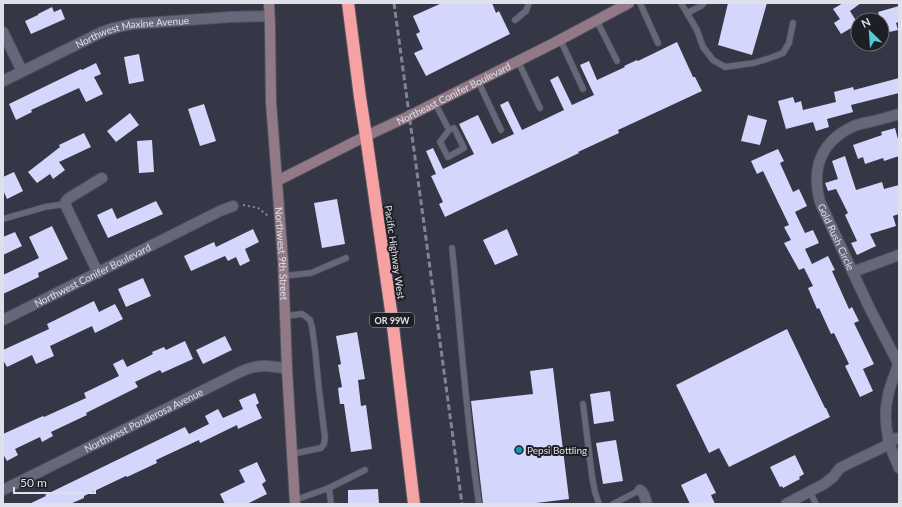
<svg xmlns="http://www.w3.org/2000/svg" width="902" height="507" viewBox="0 0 902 507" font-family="Lato,sans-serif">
<rect width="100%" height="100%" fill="#353646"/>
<!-- building -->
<path fill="#d4d6fc" d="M442,3H492L496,13L499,11L510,34L426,76L414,53L423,49L416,34L420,32L413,16Z
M728,3H767L752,55L718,45Z
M843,3H861L850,11L858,24L841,34L834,23L840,19L833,9Z
M899,6V22L896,23L898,30L885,33L882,24V20H881L878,12Z
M52,7L54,12L61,9L65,19L31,34L25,21L38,15V14Z
M677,42L693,77H695L702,91L618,130L619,133L578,152L579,153L445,217L439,204L443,202L431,176L436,174L426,151L433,148L443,169L474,154L459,124L478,115L492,144L514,134L500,105L508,101L522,130L564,110L550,80L558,76L572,105L594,95L580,65L589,61L597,80L625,67L624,66L637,60L638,61Z
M139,54L144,81L129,84L124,57Z
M96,63L101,74L94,77L103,94L86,102L79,88L31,110L32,112L16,120L9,104L81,69L82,70Z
M899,78V93L851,105L853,112L827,119L829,127L816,131L813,122L786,129L778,101L793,97L795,103L801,101L803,110L836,102L834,92L853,87L854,90Z
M204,104L216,141L200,146L188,109Z
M130,113L139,125L116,142L107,131Z
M748,115L767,120L760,145L741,141Z
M895,128L899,143V156L884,161L883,158L865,164L863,157L858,159L853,145L882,135L881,132Z
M84,133L91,147L59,162L65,170L53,179L50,174L37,183L28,172L60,147L59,145Z
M152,140L154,172L139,173L137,141Z
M778,149L784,161L780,163L793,192L799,189L807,206L795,212L805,233L813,230L819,243L805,249L812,264L828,256L835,270L832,271L849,309L852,307L859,321L854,323L874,364L863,369L873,391L860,397L845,366L849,364L834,333L831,334L819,308L817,309L808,288L813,286L804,268L799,270L784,243L791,240L784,227L789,225L763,171L757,174L751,161Z
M845,156L856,190L882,182L884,189L899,185V214L893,216L896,226L870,234L876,246L857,255L851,243L857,241L845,215L848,213L836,189L828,191L825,183L838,179L832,161Z
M14,172L23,191L7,199L3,190V177Z
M337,199L345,244L322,248L314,203Z
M156,201L163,214L108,238L97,215L112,208L117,219Z
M52,226L68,259L38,273L39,277L3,294V275L39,258L29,237Z
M253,229L259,242L245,249L250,261L240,266L236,257L228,261L225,256L191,271L184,256L214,242L216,247Z
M507,229L518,255L495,265L483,240Z
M15,232L22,246L3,255V237Z
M143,278L151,296L126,307L118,289Z
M94,301L99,312L115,304L123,319L95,333L92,326L50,346L54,356L36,364L32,355L7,367L3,360V350L49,329L47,324Z
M787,329L808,373L825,408H826L830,417L729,467L719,448L709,453L676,385Z
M357,332L365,379L358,380L361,406L366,405L372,449L351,452L344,404H340L338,388L342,387L338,365L341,364L336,336Z
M225,336L232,350L203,364L196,350Z
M185,341L193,359L162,373L160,370L135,382L138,387L86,413L87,415L51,432L53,436L42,442L40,437L15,449L18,455L7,461L3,454V434L43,416L44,417L86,398L84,393L119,376L113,364L123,359L127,367L153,354L152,352L164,347L166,350Z
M553,368L569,499L528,504H483L471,401L533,394L530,371Z
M610,391L614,421L594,424L590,394Z
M255,393L259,403L256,405L262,418L238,429L237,425L200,443L199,440L156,460L157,463L127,477L126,476L84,496V498L70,504H29L46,496L45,495L185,427L189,434L209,424L205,416L218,409L223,418L243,409L239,400Z
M616,440L623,481L603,484L596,443Z
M795,455L804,474L799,477L800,479L783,488L782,486L780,487L770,467Z
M257,462L266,481L262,484L267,494L247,504H225L220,494L245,482L239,470Z
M706,473L716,493L711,495L715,504H690L681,485Z
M378,489L379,504H348V490Z"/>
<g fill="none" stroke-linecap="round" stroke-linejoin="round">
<!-- lane casing -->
<g stroke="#535461" stroke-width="7">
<path id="lane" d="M640,3L658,43
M681,3L697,30L703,47L713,60L725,67L754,63L770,58L783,53L789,43L793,23
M687,13L701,6L704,3
M596,19L617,61
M515,20L526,11L529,3
M560,39L583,89
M518,61L540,108
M478,81L501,130
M435,103L449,130L454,128L464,148L448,157L440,142L449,130
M3,219L45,207L65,204
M452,248C461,334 466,419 479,504
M283,276L311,273L346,258
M285,316L302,314L305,316L310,320L312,327L315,349L319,389L325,438L324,444L321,448L292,454
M583,404L592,476L595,492L599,504
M329,488L331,504
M810,492L816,504
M295,500L329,488L365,470
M613,504L640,490"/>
</g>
<!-- street casing -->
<g stroke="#535461" stroke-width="12">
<g id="street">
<path d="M3,32L22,71"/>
<path id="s1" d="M3,81L102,32L114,28L132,24L230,17L269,16"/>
<path id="s2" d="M899,114C889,117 879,120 869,122C864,123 859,124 854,126C821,141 811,168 820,202L870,309L898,363C896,374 890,384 888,396C882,421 888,445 899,468"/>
<path d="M852,270H858L899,255"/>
<path d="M98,273L65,204L66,201L69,198L102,178"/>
<path id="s3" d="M3,320L220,211L233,206"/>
<path d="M888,440L899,438"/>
<path id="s4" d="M3,490L240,372C257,364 269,365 287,369"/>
<path d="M640,490C645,493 645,499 647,504"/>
<path d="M786,504L824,484L833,477L840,468L852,462L890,444"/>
</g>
</g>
<!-- secondary casing -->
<g stroke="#535461" stroke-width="12">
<g id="secondary">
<path id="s5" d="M269,3L270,25L271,102L283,261L287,369L295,504"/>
<path id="s6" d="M277,181L366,136L409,116L554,43L629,3"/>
</g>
</g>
<!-- highway casing -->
<g stroke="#535461" stroke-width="14">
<path id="highway" d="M348,3L360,97L366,136L392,318L414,504"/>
</g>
<!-- path -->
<path stroke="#8a8b98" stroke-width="2" stroke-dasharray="2 3" stroke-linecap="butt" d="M243,205L258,208L267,215L269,216"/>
<!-- lane -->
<use href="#lane" stroke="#666778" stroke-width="5.5"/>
<!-- street -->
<use href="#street" stroke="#666778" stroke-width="10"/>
<!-- secondary -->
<use href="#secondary" stroke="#917985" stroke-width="10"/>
<!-- highway -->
<use href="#highway" stroke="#f6a2a2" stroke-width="12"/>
<!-- rail -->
<path stroke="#838491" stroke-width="3" stroke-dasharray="6 3" stroke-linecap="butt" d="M394,3L462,504"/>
</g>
<!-- markers -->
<circle fill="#0f9aa8" stroke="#1e1e25" stroke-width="1.5" cx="519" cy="450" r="4"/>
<g text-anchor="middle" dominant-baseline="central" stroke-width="4" stroke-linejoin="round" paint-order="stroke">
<!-- shield labels -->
<rect fill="#1e1e25" stroke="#a5a6af" stroke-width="1" x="370" y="313" width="44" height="14" rx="3"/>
<g font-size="9" font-weight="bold" fill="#dfe0ea">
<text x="392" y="320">OR 99W</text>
</g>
<!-- street labels -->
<g font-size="10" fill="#dfe0ea" stroke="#1e1e25">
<text stroke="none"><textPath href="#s1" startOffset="140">Northwest Maxine Avenue</textPath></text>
<text stroke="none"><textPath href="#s6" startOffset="197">Northeast Conifer Boulevard</textPath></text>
<text stroke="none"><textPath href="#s2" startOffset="177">Gold Rush Circle</textPath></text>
<text transform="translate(395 252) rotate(82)">Pacific Highway West</text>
<text stroke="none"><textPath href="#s5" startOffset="251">Northwest 9th Street</textPath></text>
<text stroke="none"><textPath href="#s3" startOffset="100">Northwest Conifer Boulevard</textPath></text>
<text stroke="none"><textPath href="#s4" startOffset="157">Northwest Ponderosa Avenue</textPath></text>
</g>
<!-- poi labels -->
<g font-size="10" fill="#dfe0ea" stroke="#1e1e25" text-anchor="start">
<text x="527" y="450">Pepsi Bottling</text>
</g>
</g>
<!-- border -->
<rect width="902" height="507" fill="none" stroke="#dfe0ea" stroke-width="8"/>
<!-- north arrow -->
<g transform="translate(870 32) rotate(335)"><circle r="19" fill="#1e1e25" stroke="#6b6c74"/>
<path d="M0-3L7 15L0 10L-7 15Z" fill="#51ccd3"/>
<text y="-6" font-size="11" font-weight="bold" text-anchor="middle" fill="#dfe0ea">N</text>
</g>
<!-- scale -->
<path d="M14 487v6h81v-6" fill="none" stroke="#dfe0ea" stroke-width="2"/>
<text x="20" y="487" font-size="12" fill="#dfe0ea" stroke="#1e1e25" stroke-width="3" paint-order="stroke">50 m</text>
</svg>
